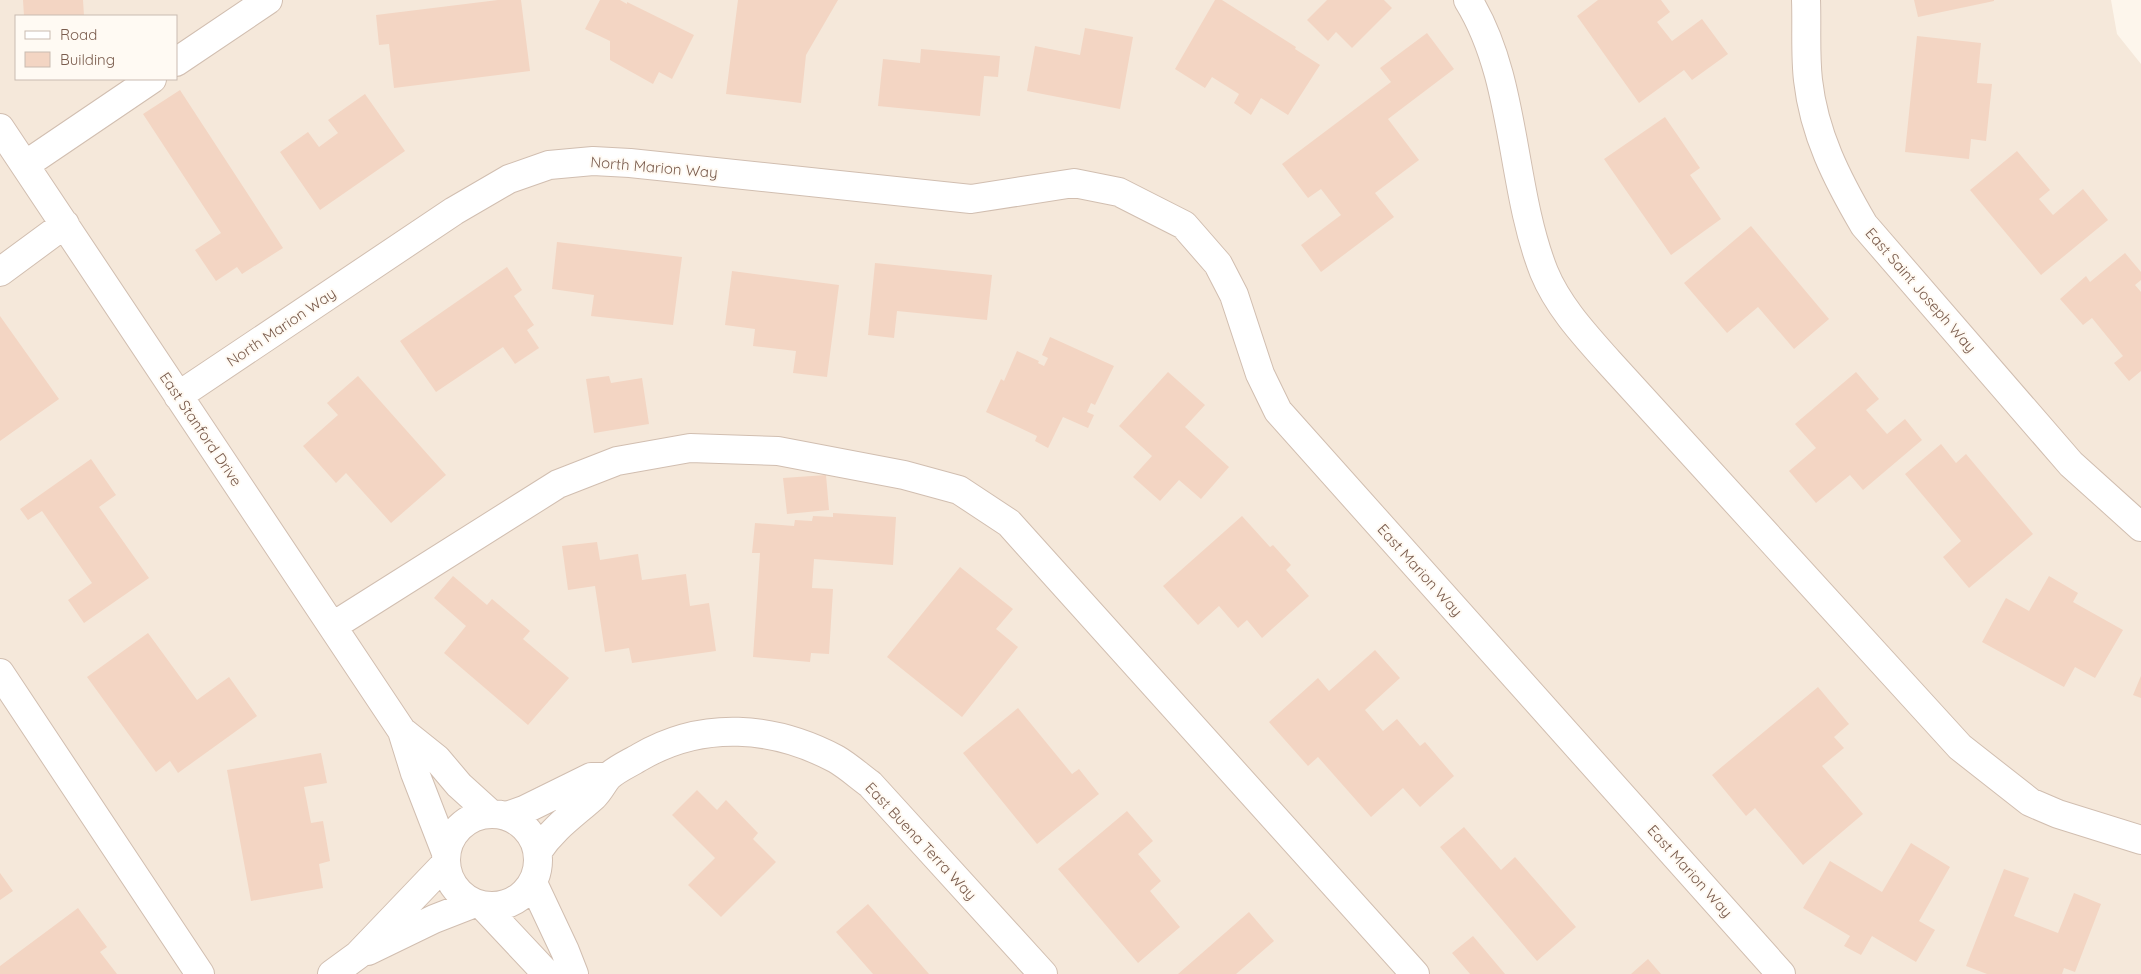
<svg xmlns="http://www.w3.org/2000/svg" width="2141" height="974" viewBox="0 0 2141 974" font-family="Quicksand,sans-serif">
<rect width="100%" height="100%" fill="#fdf6ec"/>
<!-- residential -->
<path fill="#f5e8da" fill-rule="evenodd" d="M0,0H2111L2117,34L2141,64V974H0ZM16,16H176V79H16Z"/>
<!-- building -->
<path fill="#f3d5c3" d="M23,0H83L84,16H24Z
M498,0H521L530,71L394,88L389,44L379,45L376,15Z
M600,0H620L627,4V2L694,35L672,79L659,72L653,84L610,60V41L585,29Z
M738,0H838L806,55L801,103L726,94Z
M1215,0H1222L1296,47L1295,49L1320,65L1288,115L1261,98L1251,115L1234,103L1239,94L1212,77L1205,88L1175,69Z
M1327,0H1384L1392,8L1352,48L1336,32L1328,41L1307,20Z
M1598,0H1661L1670,12L1657,22L1672,41L1702,19L1728,54L1692,80L1684,70L1639,103L1577,16Z
M1914,0H1994V1L1918,17Z
M1085,28L1133,37L1120,109L1027,91L1035,46L1080,55Z
M1427,33L1454,69L1388,119L1419,160L1375,193L1394,217L1321,272L1301,245L1341,215L1321,189L1308,198L1282,164L1391,82L1380,68Z
M1917,36L1981,43L1977,83L1992,84L1986,141L1971,139L1969,159L1905,152Z
M921,49L1000,56L998,77L984,76L980,116L878,106L883,59L920,63Z
M180,90L283,248L242,274L237,267L216,281L195,250L221,233L143,114Z
M365,94L405,151L320,210L280,152L308,132L319,147L338,133L328,120Z
M1665,117L1700,168L1690,175L1721,219L1671,255L1604,159Z
M2017,151L2050,190L2039,199L2053,215L2083,189L2108,220L2041,275L1970,190Z
M1751,226L1829,319L1794,349L1758,307L1727,333L1684,283Z
M557,242L682,257L673,325L591,316L594,295L552,289Z
M2125,253L2141,272V280L2135,285L2141,292V371L2129,381L2114,363L2123,356L2092,318L2083,325L2060,299L2086,276L2090,282Z
M875,263L992,275L987,320L897,311L894,338L868,335Z
M507,267L522,290L514,296L534,325L527,330L539,348L515,364L503,347L436,392L400,341Z
M732,271L839,285L827,377L793,373L796,351L753,346L755,329L725,325Z
M0,316L59,399L0,441Z
M1050,337L1114,366L1095,405L1091,403L1087,412L1094,415L1088,428L1063,417L1048,448L1035,441L1037,436L986,412L1001,379L1004,381L1017,351L1039,361L1038,363L1044,366L1048,358L1042,355Z
M1168,372L1205,405L1185,427L1229,467L1201,499L1179,480L1160,501L1133,477L1152,456L1119,426Z
M1856,372L1879,399L1866,410L1887,434L1905,419L1922,440L1863,490L1850,475L1816,503L1789,471L1816,448L1795,424Z
M358,376L446,475L391,523L346,473L336,483L303,446L338,415L327,403Z
M609,376L611,383L642,378L649,424L594,433L586,379Z
M1941,444L1956,463L1966,454L2033,534L1969,588L1943,557L1961,541L1905,474Z
M91,459L116,495L99,507L149,578L84,623L68,600L92,583L42,511L28,520L20,509Z
M826,475L829,510L787,514L783,478Z
M833,513L896,517L893,565L814,559L812,588L833,589L829,654L811,653L810,662L753,657L760,553H752L755,523L794,526L795,520L812,521L813,516L833,517Z
M1242,516L1270,547L1273,545L1291,565L1286,570L1309,596L1262,638L1247,620L1238,628L1219,606L1198,625L1163,586Z
M597,542L600,560L638,554L642,580L686,574L690,606L709,603L716,651L632,663L629,648L605,652L595,586L568,590L562,546Z
M960,567L1013,609L996,629L1018,647L962,717L887,657Z
M453,576L487,605L492,599L530,631L523,639L569,678L528,725L444,653L466,626L434,598Z
M2049,576L2078,593L2073,602L2123,630L2095,678L2075,667L2064,687L1982,642L2006,598L2029,611Z
M148,633L197,700L229,677L257,716L178,773L170,761L156,772L87,677Z
M1375,650L1400,678L1365,710L1383,731L1397,719L1420,746L1425,742L1454,776L1420,807L1403,788L1371,817L1318,757L1308,766L1269,722L1318,678L1329,691Z
M2141,676V698L2133,695Z
M1818,687L1849,724L1834,737L1844,748L1822,766L1863,814L1803,865L1755,808L1746,816L1712,775Z
M1018,708L1072,774L1079,769L1099,794L1037,844L963,753Z
M321,753L327,783L304,787L311,823L323,821L330,861L319,864L323,888L251,901L227,770Z
M697,790L717,810L726,800L758,833L753,839L776,862L721,917L688,885L715,858L672,815Z
M1127,811L1153,841L1138,854L1161,881L1150,891L1180,927L1138,963L1058,869Z
M1464,827L1501,870L1515,857L1576,927L1537,961L1440,847Z
M1911,843L1950,867L1919,921L1935,930L1916,962L1872,936L1861,955L1844,946L1850,936L1803,908L1830,861L1882,892Z
M2004,869L2029,878L2014,916L2058,933L2074,893L2101,904L2075,972L2064,968L2062,974H1987L1966,966Z
M0,873L13,891L0,900Z
M868,904L929,974H873L836,932Z
M78,908L107,947L100,952L117,974H0V966Z
M1249,912L1274,941L1236,974H1178Z
M1473,936L1505,974H1470L1452,953Z
M1648,959L1661,974H1631Z"/>
<g fill="none" stroke-linecap="round" stroke-linejoin="round">
<!-- minor casing -->
<g stroke="#d1beb0" stroke-width="30">
<path id="minor" d="M1468,0C1517,79 1510,186 1544,272C1558,306 1584,334 1608,361L1960,747L2030,802L2058,814L2141,840
M1806,0C1807,26 1805,54 1808,80C1814,134 1837,179 1864,225L2071,464L2141,527
M176,62L268,0
M0,128L402,731L415,773L446,853
M25,165L152,79
M0,272L65,224
M178,396L454,211L509,179L549,165L593,161L630,163L971,199L1074,183L1119,192L1184,225L1218,264L1234,295L1260,374L1278,411L1781,974
M333,626L558,484L617,461L690,448L778,451L904,475L959,490L1009,523L1415,974
M0,673L200,974
M402,731L437,759L459,785L491,814
M446 860a46 46 0 1 1 92 0a46 46 0 1 1-92 0Z
M507,816L524,810L591,777H608
M538,851C553,828 574,814 594,796C600,790 603,783 608,777C616,769 630,763 640,757C703,720 774,726 836,759C848,766 859,776 870,784L1043,974
M533,883L565,951L574,974
M484,907L547,974
M368,951L434,919L475,903
M332,974L358,955L446,863"/>
</g>
<!-- minor -->
<use href="#minor" stroke="#fff" stroke-width="28"/>
</g>
<g text-anchor="middle" dominant-baseline="central" stroke-width="4" stroke-linejoin="round" paint-order="stroke">
<!-- street labels -->
<g font-size="15" fill="#7a5c4d" stroke="#fffaf3">
<text transform="translate(654 167) rotate(5)">North Marion Way</text>
<text transform="translate(1921 290) rotate(49)">East Saint Joseph Way</text>
<text transform="translate(281 327) rotate(-34)">North Marion Way</text>
<text transform="translate(201 429) rotate(56)">East Stanford Drive</text>
<text transform="translate(1420 570) rotate(48)">East Marion Way</text>
<text transform="translate(921 841) rotate(47)">East Buena Terra Way</text>
<text transform="translate(1690 871) rotate(48)">East Marion Way</text>
</g>
</g>
<!-- legend -->
<rect x="15" y="15" width="162" height="65" fill="#fffaf3" stroke="#cabbb1"/>
<rect x="25" y="31" width="25" height="8" fill="#ffffff" stroke="#cabbb1"/>
<text x="60" y="40" font-size="15" fill="#7a5c4d">Road</text>
<rect x="25" y="52" width="25" height="15" fill="#f3d5c3" stroke="#cabbb1"/>
<text x="60" y="65" font-size="15" fill="#7a5c4d">Building</text>
</svg>
